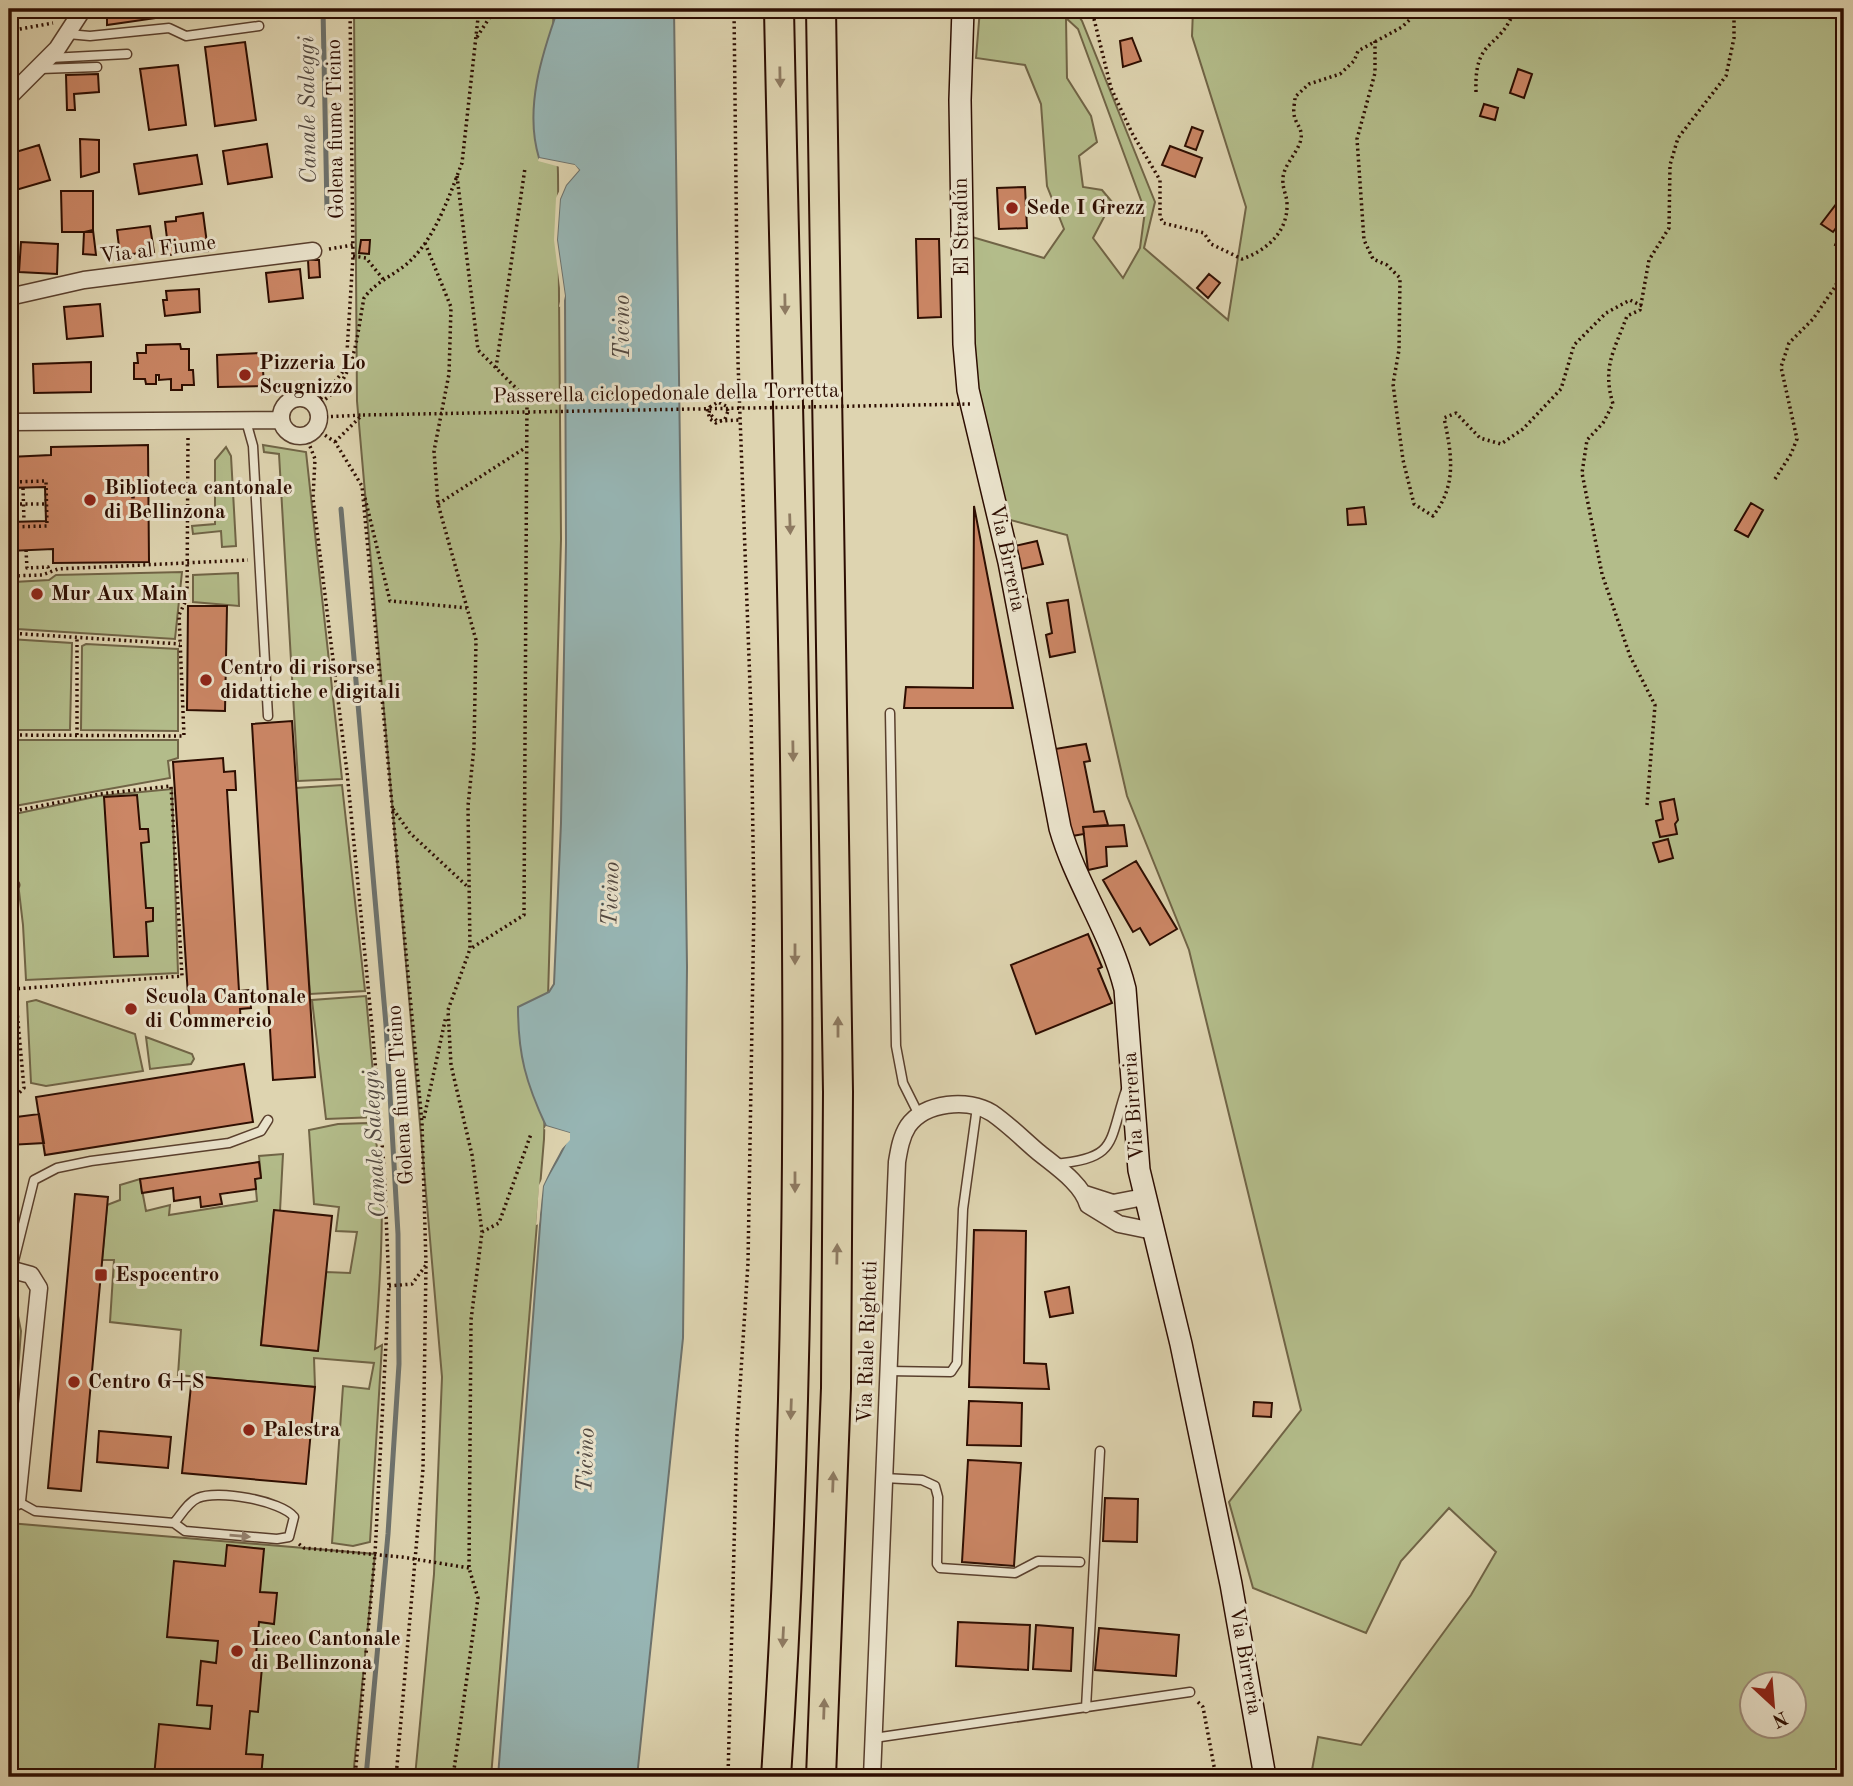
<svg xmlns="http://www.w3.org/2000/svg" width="1853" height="1786" viewBox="0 0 1853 1786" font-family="'Old Standard TT',serif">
<rect width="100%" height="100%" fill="#ded4b0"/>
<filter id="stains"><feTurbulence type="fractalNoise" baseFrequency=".00286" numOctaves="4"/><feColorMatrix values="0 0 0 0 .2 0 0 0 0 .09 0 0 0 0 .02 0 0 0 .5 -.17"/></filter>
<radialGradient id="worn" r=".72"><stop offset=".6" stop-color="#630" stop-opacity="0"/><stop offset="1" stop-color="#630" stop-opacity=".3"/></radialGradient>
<!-- green -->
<path fill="#b3bc8a" stroke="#706446" stroke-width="2" fill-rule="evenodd" d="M354,9H553L558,174L561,539L544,1139L491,1777H415L434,1574L442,1377L357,401Z
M980,9H1074L1082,21L1155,202L1144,248L1228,320L1246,207L1192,36L1193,9H1844V1777H1325L1312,1770L1318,1737L1361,1745L1471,1595L1496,1552L1449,1508L1401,1561L1366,1633L1253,1588L1229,1502L1301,1410L1189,950L1127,796L1067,535L999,517L972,412L962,234L1044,258L1064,229L1047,186L1041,104L1025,65L976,58ZM1066,18L1078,29L1145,211L1140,248L1123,278L1093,238L1112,202L1102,190L1083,187L1079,156L1097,142L1091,116L1067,78ZM1752,1684H1794V1726H1752Z
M263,445L306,452L342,779L298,781L279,454L264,452Z
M226,447L231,456L236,546L222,547L221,531L193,534L192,526L215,524V460Z
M182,572L175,639L17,629L14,582L49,580L56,575Z
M238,573L239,606L193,602V575Z
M9,639L72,643L70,730H9Z
M86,644L178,649V731L81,730L82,646Z
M9,740H178V758L168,761L170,778L9,807Z
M342,785L365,991L310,994L296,788Z
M172,789L178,973L26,980L23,925L10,815L99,796Z
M366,996L377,1117L326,1119L312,1000Z
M36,1000L135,1034L143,1071L46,1086L31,1083L27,1002Z
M146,1037L192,1054L194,1059L191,1064L150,1069Z
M368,1123C392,1153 378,1305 375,1349L382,1345L370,1542L353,1546L332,1543L343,1386L369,1389L374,1363L314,1358L315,1387L178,1375L181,1330L110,1322L114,1260H102L107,1205L120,1200V1185L140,1179L146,1211L170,1205L169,1215L257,1201L255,1179L261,1177L259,1156L283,1154L280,1211H274L261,1345L317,1351L326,1272L350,1273L357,1232L336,1231L339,1207L314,1204L309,1130L338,1124Z
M9,1285L12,1286L21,1331L9,1493Z
M9,1523L375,1554L353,1777H9Z"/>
<!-- water -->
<path fill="#97b6b5" stroke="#6d726d" stroke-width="2" d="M558,9H674L687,967L683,1338L637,1777H498L543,1186C550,1170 567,1147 569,1133L546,1126C526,1083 518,1055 518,1007L549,992L554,984L561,823L566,543L565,296L557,240L560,199L566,185L579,170L574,165L539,158C524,109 542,54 558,9Z"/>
<!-- pier -->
<path fill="#ded4b0" d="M539,158L575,165L579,170L566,185L560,199L557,240L565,296L563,305L559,307L561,296L554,240L556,198L563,183L575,171L538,161Z
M546,1126L570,1133V1140L559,1152L543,1186L539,1224L536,1225L539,1185L556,1151L566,1139V1136L544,1129Z"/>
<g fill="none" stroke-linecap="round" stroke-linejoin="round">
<!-- stream -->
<path stroke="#6d726d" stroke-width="5" d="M323,9L327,210
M341,509L386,1025L398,1234L399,1364L388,1534L366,1777"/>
</g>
<!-- building -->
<path fill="#cb8665" stroke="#2d0d01" stroke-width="2" d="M25,9H52V12Z
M107,9H161L163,17L107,25Z
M193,9H243L194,15Z
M1132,38L1141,61L1123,67L1120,41Z
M245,42L256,120L215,126L205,47Z
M178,65L186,125L149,130L140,69Z
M1518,69L1532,74L1524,98L1510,93Z
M98,74L99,92L74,94L75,110H67L66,75Z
M1484,104L1498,108L1495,120L1480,116Z
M1192,127L1203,131L1196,150L1185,146Z
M80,139L99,140V172L81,177Z
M267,144L272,177L228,184L223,151Z
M39,145L50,180L9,192V154Z
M1170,146L1202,158L1195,177L1162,165Z
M197,155L202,184L139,194L134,164Z
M1025,187L1027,228L999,229L997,188Z
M61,191H93V232H62Z
M1840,199L1844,201V217L1833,232L1821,224Z
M203,213L208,251L169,255L165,222L176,221V217Z
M150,226L154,252L120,255L117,230Z
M93,230L96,255L83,254L84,232Z
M1840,234H1844V249L1835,245Z
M916,239H939L941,317L918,318Z
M361,240H370L369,254L359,253Z
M21,242L58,244L57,274L19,272Z
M1842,248L1844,249V261L1838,257Z
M308,260H319L320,277L309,278Z
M300,269L303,298L269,302L266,273Z
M1209,274L1220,283L1208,298L1197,288Z
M199,289L200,312L165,316L163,300H167L166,291Z
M100,304L103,336L67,339L64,307Z
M9,335H15L16,390H9Z
M180,344L181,349H189V370H193L194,385H182V390H171V379L159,380V375H156V384H146L145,379H134V363H138L137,353H146V345Z
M262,353L264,386L218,387L217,355Z
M91,362V392L34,393L33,364Z
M148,445L149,562L53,563V549L9,551V522L46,521L45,487L9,488V457L51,455V447Z
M1751,503L1763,510L1748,537L1735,530Z
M974,506L1013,708H904L906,687L973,688Z
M1364,507L1366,524L1348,525L1347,509Z
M1037,541L1043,564L1021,569L1015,546Z
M1068,600L1075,652L1050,657L1046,635L1052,633L1047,603Z
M188,606H227L225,711L187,710Z
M292,721L315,1077L273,1080L252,724Z
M1086,744L1090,761L1084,762L1094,812L1104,811L1108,825L1083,827L1084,834L1072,836L1055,749Z
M223,758L224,772L235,771L236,790H227L239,991L249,990L251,1008L240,1009L241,1024L190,1027L173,762Z
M137,795L140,829H148L149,842L141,843L146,908H153V921L146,922L148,956L114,957L104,797Z
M1674,799L1678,820L1675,824L1677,834L1660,837L1656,821L1663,819L1660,802Z
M1124,825L1127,846L1106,847L1107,866L1088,870L1083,827Z
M1668,839L1673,858L1659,862L1653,843Z
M1136,861L1177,929L1150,945L1140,928L1133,932L1103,880Z
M1088,934L1102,967L1098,969L1112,1003L1036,1034L1011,965Z
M244,1064L253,1122L45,1155L36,1097Z
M39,1114L44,1143L9,1145V1118Z
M259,1162L261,1178L255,1179L256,1189L220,1194L222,1204L201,1207L200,1197L174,1201L173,1188L142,1193L140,1179Z
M75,1194L108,1197L81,1491L48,1488Z
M274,1210L332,1216L318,1351L261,1345Z
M974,1230L1026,1231L1024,1363L1046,1364L1049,1389L969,1387Z
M1069,1287L1073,1313L1050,1317L1045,1292Z
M192,1376L315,1387L306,1484L182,1473Z
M969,1401L1022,1403L1021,1446L967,1445Z
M1254,1402L1272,1403L1271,1417L1253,1416Z
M99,1431L171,1437L168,1468L97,1462Z
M968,1460L1021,1463L1014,1566L962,1562Z
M1105,1498L1138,1499L1137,1542L1103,1541Z
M227,1545L264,1549L260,1592L277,1593L274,1624L259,1622L255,1666L262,1667L258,1712L250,1711L246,1754L263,1755L261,1777H154L159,1724L210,1729L212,1706L197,1705L201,1661L216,1663L218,1641L167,1637L174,1561L225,1566Z
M958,1622L1030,1625L1028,1670L956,1666Z
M1036,1625L1073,1628L1071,1671L1033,1669Z
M1099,1628L1179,1635L1176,1676L1095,1670Z"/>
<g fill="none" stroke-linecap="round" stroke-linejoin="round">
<!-- lane casing -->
<g stroke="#593f2d" stroke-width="11">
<path id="lane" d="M68,34L90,36L169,28L186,36L259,26
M50,58L127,54
M40,69L97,67
M246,421L253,446L268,716
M890,713L896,1046L903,1083L919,1115
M9,885H15
M1055,1164C1118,1158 1108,1144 1126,1090
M12,1269L34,1180L57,1168L91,1161L229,1143L261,1131L268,1120
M888,1371L951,1372L957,1363L963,1209L977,1107
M884,1478L922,1480L935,1486L938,1497L937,1564L940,1568L1015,1573L1038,1561L1080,1562
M17,1501L35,1511L174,1523L185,1531L277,1539L289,1537L294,1517C282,1501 217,1489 198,1498C188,1502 181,1515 174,1523
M1086,1708L1100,1451
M874,1738L1190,1692"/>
</g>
<!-- street casing -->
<g stroke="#593f2d" stroke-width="19">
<path id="street" d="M9,97L57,49L83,9
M9,297L84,280L313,251
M281 417a19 19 0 1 1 38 0a19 19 0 1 1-38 0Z
M9,422L280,420
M1085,1194L1113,1203L1144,1197
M9,1269L31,1275L39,1288L17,1501L9,1504
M872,1777L897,1162C899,1150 901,1137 908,1126C925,1102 968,1098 992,1113C1008,1124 1023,1139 1037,1151C1055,1166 1082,1183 1088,1205L1119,1224L1153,1231"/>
</g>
<!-- secondary casing -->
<g stroke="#2d0d01" stroke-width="24">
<path id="secondary" d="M963,9L960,100L964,344L968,390L1009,562L1060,828C1076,884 1111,932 1125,989L1139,1170L1181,1344L1231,1584L1265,1777"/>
</g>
<!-- highway casing -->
<g stroke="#2d0d01" stroke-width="32">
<path id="highway" d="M776,1777C815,1189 791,597 779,9
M821,1777L836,1388L838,1092L821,9"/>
</g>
<!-- path -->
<path stroke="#2d0d01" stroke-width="3.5" stroke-dasharray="2 3.5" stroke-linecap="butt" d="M1089,9L1094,19L1111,88L1132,133L1160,180V216L1163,223L1204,233L1211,244L1242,259C1266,251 1288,232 1287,204C1287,195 1282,189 1283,178C1284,164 1298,153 1301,139C1303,128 1295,124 1294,114C1293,109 1295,102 1295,97L1309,84L1340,74L1354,61L1358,51L1402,27L1421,9
M9,31L53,23
M477,37L495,9
M1375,41V73L1357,139L1364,240L1373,259L1387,265L1400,278L1399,350L1393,384L1403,460L1414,504L1433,516C1457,485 1452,455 1444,418L1456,413L1480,438L1501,444L1523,429L1561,389L1574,345L1606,313L1630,300L1642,306
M1476,92C1474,36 1499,52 1515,9
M457,176L478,350L527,399L524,915L470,949
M425,243L451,307L449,374L434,451L438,504L476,640L474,747L468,806L470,949L448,1010L451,1065L472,1155L482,1232L471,1320L469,1568L478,1598L453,1777
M329,249L353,245
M353,256L366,258L383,279
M496,368L525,168
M317,403L346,368L353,256L350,9
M316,405C356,384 356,338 364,298C377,280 396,275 411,260C436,236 450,194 462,163L479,9
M728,411L726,406L718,402L710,407L709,413L717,421L740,420
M320,417L363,415
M316,429L335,442L362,486L422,1123L426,1264L423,1469L396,1777
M306,436L315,459L313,498L347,772L373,1037L384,1167L389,1286L375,1554L355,1777
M335,442L361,416
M1775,479L1791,454L1797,439L1781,367L1789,343L1813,319L1835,287L1844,267
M9,482L46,481L47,526L9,527
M23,488L24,522
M121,492H133V506
M365,498L390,601L467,608
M9,504H45
M438,504L525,448
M26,550L27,568L48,567L49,572
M9,633L180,644
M12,633L9,576L42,575L58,569L248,560
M9,735L184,736L179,615L187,598L188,437
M77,735V637
M1647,805L1655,705L1630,656L1602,574L1582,473L1587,440L1603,423L1613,404C1602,367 1614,351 1627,316L1640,310L1649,260L1669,228L1670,165L1678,138L1726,76L1734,38V9
M393,809L410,833L469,888
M9,812L100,794L171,786L182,976L15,989
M9,842L13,875
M9,1095L19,1093L24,1088L15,989V896
M424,1118L446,1016
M482,1232L499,1223L531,1134
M389,1286L412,1284L426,1265
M299,1544L304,1548L402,1557L469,1568
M1198,1702L1203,1707L1216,1777
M728,1777L737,1433L748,1263L754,904L751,712L738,362L734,9"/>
<!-- lane -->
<use href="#lane" stroke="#eae3cc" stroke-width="8"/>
<!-- street -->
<use href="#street" stroke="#eae3cc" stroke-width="16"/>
<!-- secondary -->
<use href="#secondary" stroke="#eae3cc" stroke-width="21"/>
<!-- highway -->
<use href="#highway" stroke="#ded4b0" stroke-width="28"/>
<!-- path-bridge -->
<path stroke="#2d0d01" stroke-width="3.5" stroke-dasharray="2 3.5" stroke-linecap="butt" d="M707,409L710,419L716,423L725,419L728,411
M363,415L970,404"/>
</g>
<!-- one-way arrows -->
<defs><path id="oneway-solid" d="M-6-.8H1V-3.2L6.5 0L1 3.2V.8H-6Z" transform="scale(1.75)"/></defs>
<g fill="#8e7a61">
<use href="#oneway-solid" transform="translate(780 77) rotate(89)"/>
<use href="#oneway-solid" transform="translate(785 304) rotate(89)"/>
<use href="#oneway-solid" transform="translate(790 524) rotate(88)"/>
<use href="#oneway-solid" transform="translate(793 751) rotate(89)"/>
<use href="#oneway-solid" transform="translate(795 954) rotate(90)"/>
<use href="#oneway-solid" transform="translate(838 1027) rotate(-90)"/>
<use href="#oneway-solid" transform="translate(795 1182) rotate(90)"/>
<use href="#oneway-solid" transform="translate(837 1254) rotate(-89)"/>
<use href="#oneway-solid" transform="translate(791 1409) rotate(92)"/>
<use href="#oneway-solid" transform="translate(833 1482) rotate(-88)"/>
<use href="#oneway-solid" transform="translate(783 1637) rotate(93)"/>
<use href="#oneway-solid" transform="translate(824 1709) rotate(-88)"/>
</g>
<use fill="#958371" href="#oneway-solid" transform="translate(240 1536) rotate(5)"/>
<!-- markers -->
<g fill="#8f2418" stroke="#eae3cc" stroke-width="2.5">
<circle cx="1012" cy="208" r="7"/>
<circle cx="245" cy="375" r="7"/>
<circle cx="90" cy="500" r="7"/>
<circle cx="37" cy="594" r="7"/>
<circle cx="206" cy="680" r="7"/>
<circle cx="131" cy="1009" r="7"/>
<rect x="94" y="1268" width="14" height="14" rx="3.5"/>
<circle cx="74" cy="1382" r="7"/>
<circle cx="249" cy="1430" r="7"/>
<circle cx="237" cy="1651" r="7"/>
</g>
<g text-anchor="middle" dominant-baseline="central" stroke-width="6" stroke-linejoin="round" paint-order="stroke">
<!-- street labels -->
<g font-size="21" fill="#2d0d01" stroke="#eae3cc">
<text transform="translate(336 129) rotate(-91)">Golena fiume Ticino</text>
<text transform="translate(962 227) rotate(-91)">El Stradún</text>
<text transform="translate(158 250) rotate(-7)">Via al Fiume</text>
<text transform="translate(666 394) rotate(-1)">Passerella ciclopedonale della Torretta</text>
<text transform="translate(1007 558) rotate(78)">Via Birreria</text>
<text transform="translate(401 1095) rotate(-94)">Golena fiume Ticino</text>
<text transform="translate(1134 1106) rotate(-94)">Via Birreria</text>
<text transform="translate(868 1342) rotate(-88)">Via Riale Righetti</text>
<text transform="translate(1245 1661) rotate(80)">Via Birreria</text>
</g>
<!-- poi labels -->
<g font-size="21" font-weight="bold" fill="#2d0d01" stroke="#eae3cc" text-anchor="start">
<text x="1026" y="208">Sede I Grezz</text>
<text x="259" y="363">Pizzeria Lo<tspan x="259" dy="24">Scugnizzo</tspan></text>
<text x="104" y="488">Biblioteca cantonale<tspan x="104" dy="24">di Bellinzona</tspan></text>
<text x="51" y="594">Mur Aux Main</text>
<text x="220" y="668">Centro di risorse<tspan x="220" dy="24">didattiche e digitali</tspan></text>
<text x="145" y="997">Scuola Cantonale<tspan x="145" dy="24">di Commercio</tspan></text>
<text x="115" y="1275">Espocentro</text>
<text x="88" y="1382">Centro G+S</text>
<text x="263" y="1430">Palestra</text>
<text x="251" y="1639">Liceo Cantonale<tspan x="251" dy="24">di Bellinzona</tspan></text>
</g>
<!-- water labels -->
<g font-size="23" font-style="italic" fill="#524840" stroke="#eae3cc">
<text transform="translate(308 110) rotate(-91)">Canale Saleggi</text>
<text transform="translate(622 327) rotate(-90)">Ticino</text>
<text transform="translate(611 894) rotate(-88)">Ticino</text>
<text transform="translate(375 1144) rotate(-93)">Canale Saleggi</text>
<text transform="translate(586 1460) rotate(-88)">Ticino</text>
</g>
</g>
<!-- margin -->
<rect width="1853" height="1786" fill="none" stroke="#ded4b0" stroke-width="35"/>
<rect x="10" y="10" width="1832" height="1765" fill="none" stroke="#2d0d01" stroke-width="3.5"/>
<rect x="18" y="18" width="1818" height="1751" fill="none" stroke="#2d0d01" stroke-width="2"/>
<!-- north arrow -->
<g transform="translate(1773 1705) rotate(154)"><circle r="33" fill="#eae3cc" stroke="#9e8d7b" stroke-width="2"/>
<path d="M0-5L12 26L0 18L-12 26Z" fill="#8f2418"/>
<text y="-10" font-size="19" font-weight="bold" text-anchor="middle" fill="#2d0d01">N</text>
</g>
<rect width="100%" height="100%" filter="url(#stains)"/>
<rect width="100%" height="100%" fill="url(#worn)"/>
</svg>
